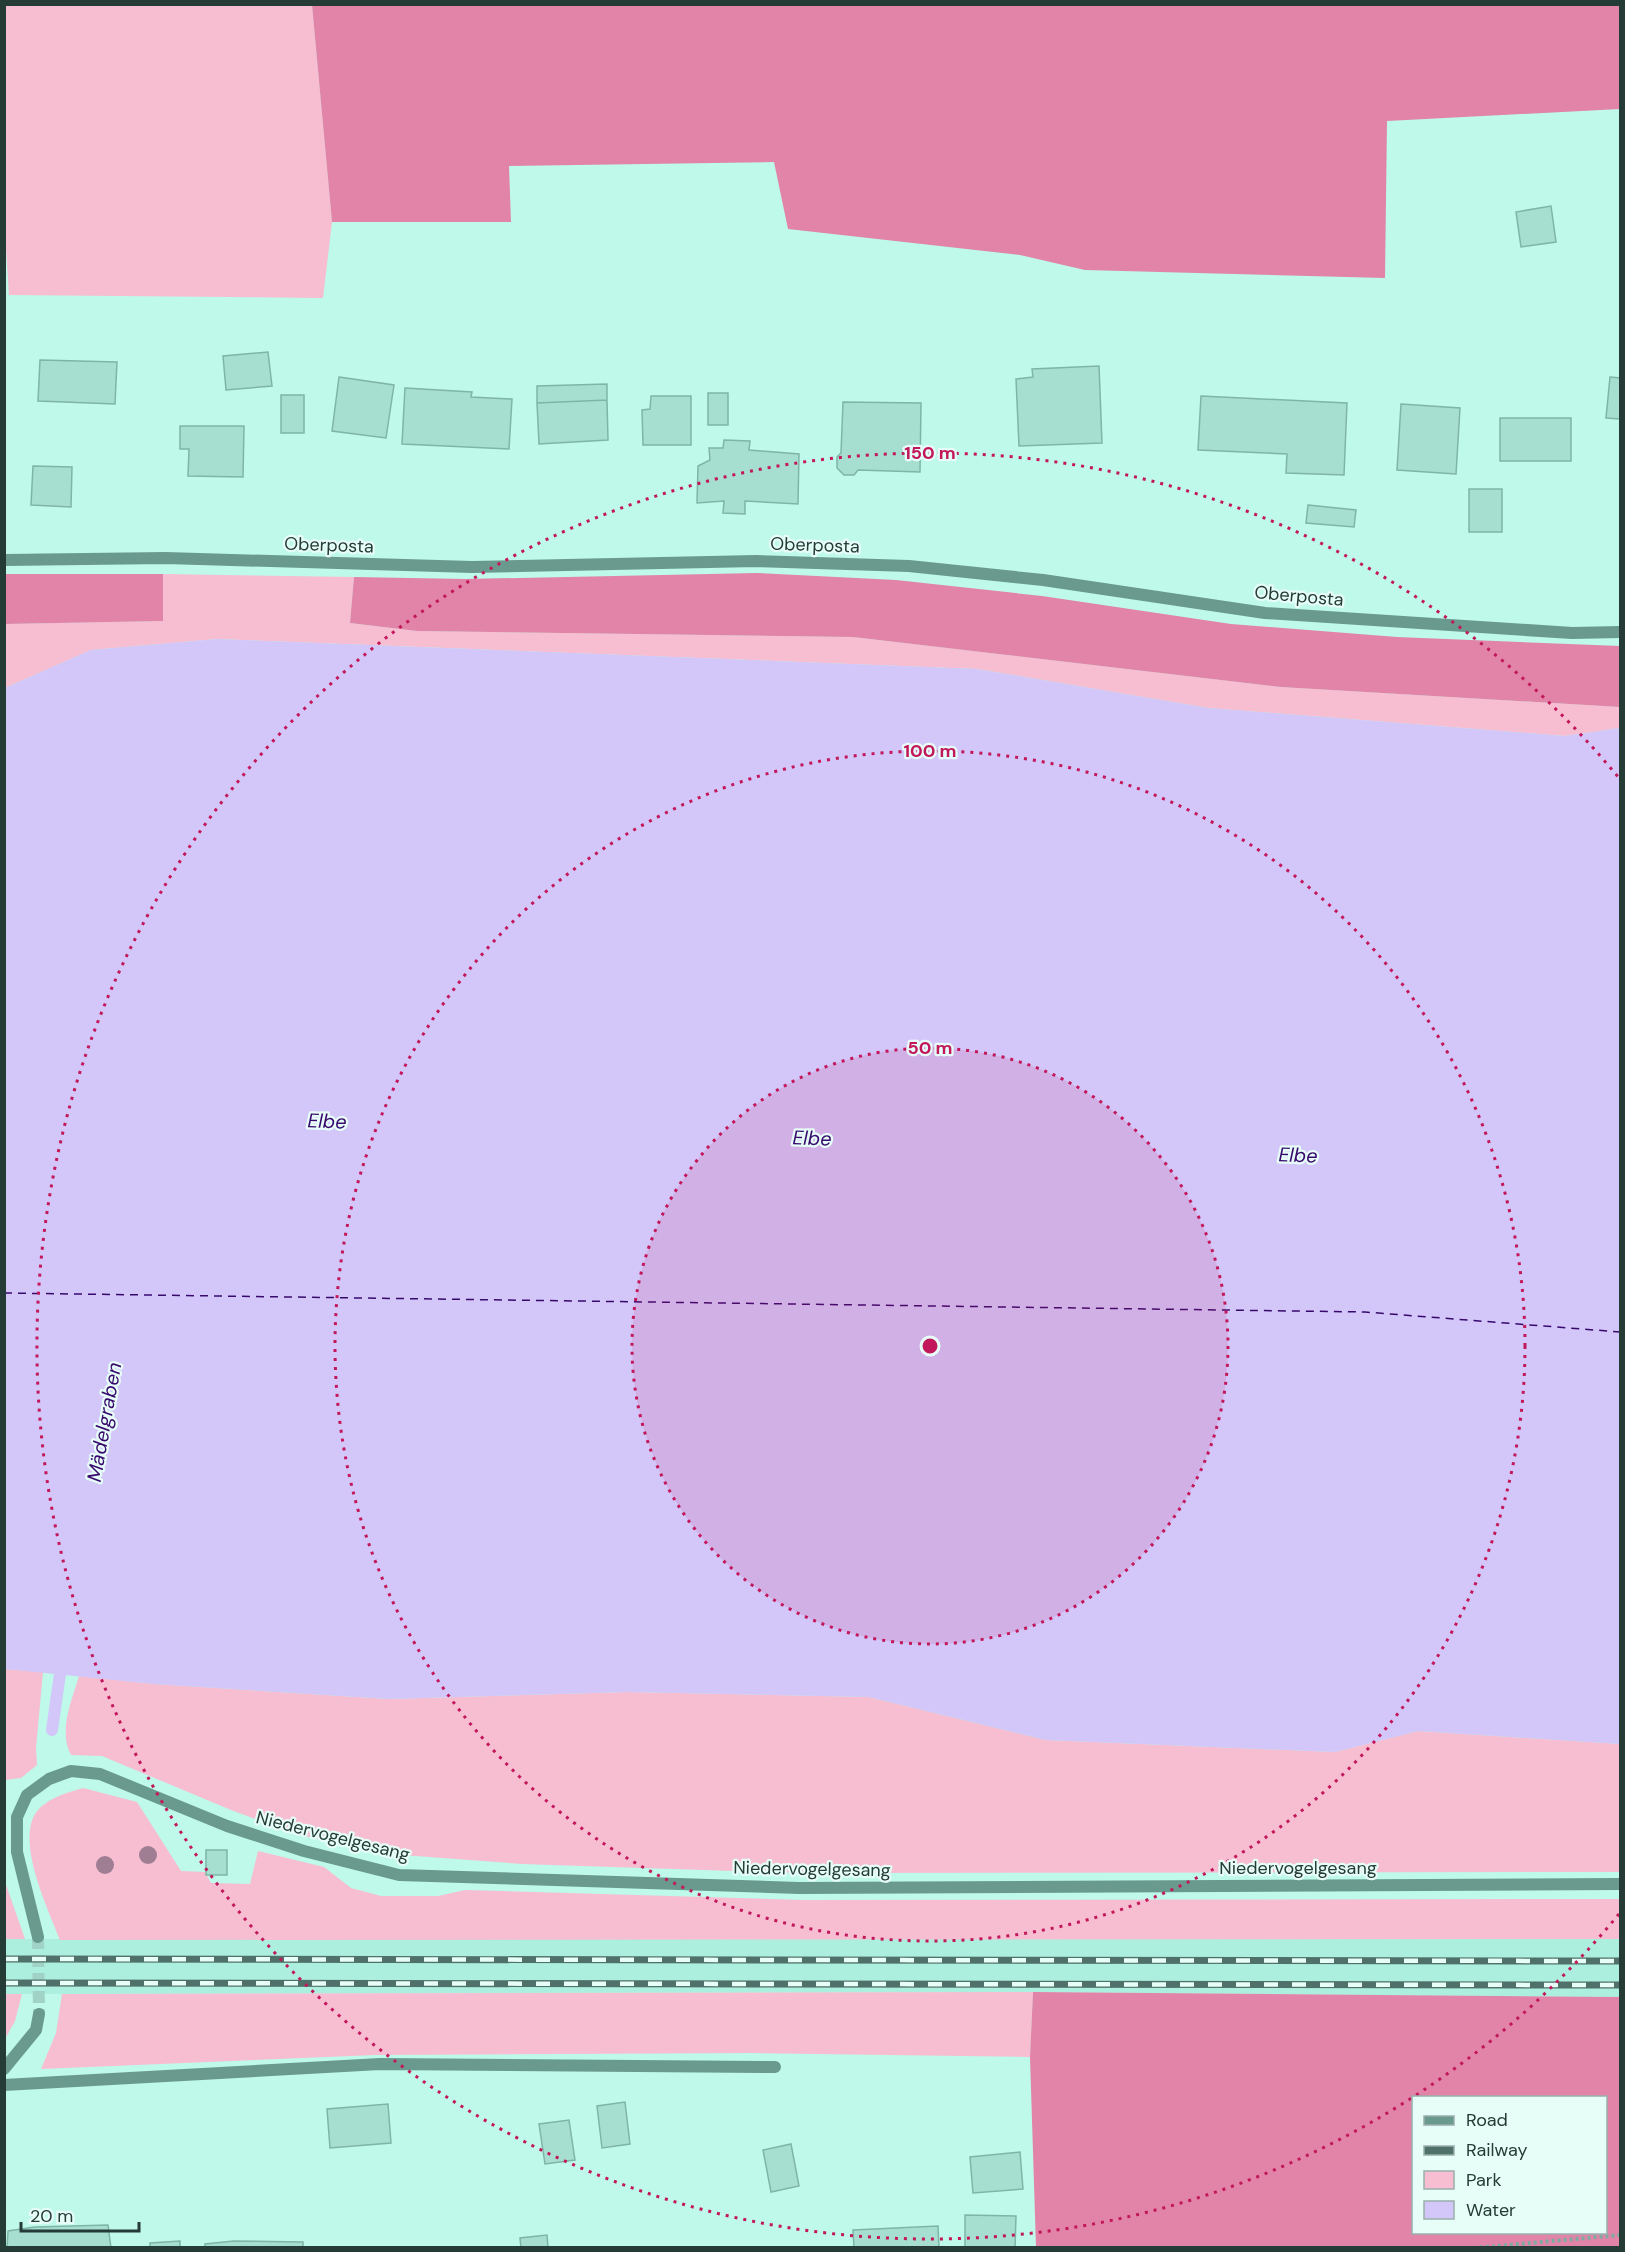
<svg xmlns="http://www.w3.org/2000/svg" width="1625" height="2252" viewBox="0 0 1625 2252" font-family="'DM Sans',sans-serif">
<rect width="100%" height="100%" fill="#bff9e9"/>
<!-- built -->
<path fill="#acefde" d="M4,1939H1620V1997L1033,1992L5,1994Z"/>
<!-- green -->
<path fill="#f7bdd1" d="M5,5H312L332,222L323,298L9,295L5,233Z
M163,574L354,577L350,623L417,631L853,637L1281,687L1620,707V728L1565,736L1208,708L977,669L217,639L91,650L5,688L4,624L163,621Z
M4,1669L43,1672L36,1748L37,1765L21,1778L5,1780Z
M79,1676L154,1684L388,1699L627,1692L869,1697L1046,1740L1335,1752L1418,1731L1620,1744V1872L797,1873L522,1864L402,1855L299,1835L231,1810L102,1756L71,1755C58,1731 72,1700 79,1676Z
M83,1788L137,1802L181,1871L205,1872L211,1883L250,1884L258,1851L324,1867L351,1888L381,1896H438L465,1890L803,1900L1620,1899V1939L60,1940C48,1909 17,1845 35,1814C46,1798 66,1793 83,1788Z
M4,1879L25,1939H5Z
M1033,1992L1030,2057L753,2053L375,2055L41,2069L56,2033L62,1994Z
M5,1994H22L15,2021L5,2039Z"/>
<!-- forest -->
<path fill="#e184a7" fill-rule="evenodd" d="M312,5H1620V109L1387,121L1385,278L1085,270L1020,255L788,229L774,162L509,166L511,222H332Z
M757,573L896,580L1042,596L1231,624L1397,637L1620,646V707L1281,687L853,637L417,631L350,623L354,577L466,579Z
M4,574H163V621L5,624Z
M1033,1992L1620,1997V2247H1036L1030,2057ZM1414,2098H1606V2232H1414Z"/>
<!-- water -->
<path fill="#d3c6f9" d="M217,639L977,669L1208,708L1565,736L1620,728V1744L1418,1731L1335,1752L1046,1740L869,1697L627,1692L389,1699L154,1684L5,1669V688L91,650Z"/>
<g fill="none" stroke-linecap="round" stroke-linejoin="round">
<!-- stream -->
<path stroke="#d3c6f9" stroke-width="12" d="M52,1730L62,1660"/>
<!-- ferry -->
<path stroke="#38096d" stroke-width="1.5" stroke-dasharray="8 6" stroke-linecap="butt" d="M4,1293L1365,1312L1620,1332"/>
</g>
<!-- building -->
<path fill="#a6dfd0" stroke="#7eb5a7" stroke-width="1.5" d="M1551,206L1556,242L1521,247L1516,212Z
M268,352L272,386L226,390L223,356Z
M40,360L117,362L115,404L38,401Z
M1099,366L1102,443L1019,446L1016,379L1033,377L1032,369Z
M339,377L394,385L386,438L332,431Z
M1610,377L1620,378V419L1606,418Z
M607,384V400L537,403V386Z
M405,388L472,392L471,397L512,399L509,449L402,444Z
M708,393H728V425H708Z
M281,395H304V433H281Z
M651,396H691V445H643L642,410L650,409Z
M1201,396L1347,403L1344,475L1286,473L1287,454L1198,450Z
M607,400L608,440L539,444L537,403Z
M843,402L921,403L920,472L858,470L854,475H844L837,468V457L841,453Z
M1401,404L1460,408L1456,474L1397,470Z
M1500,418H1571V461H1500Z
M180,426H244L243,477L188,476L189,449H180Z
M724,440L750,441L749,450L799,454L798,504L745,501V514L723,513L724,501L697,503L698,466L710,460L709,448H723Z
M33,466L72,467L71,507L31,505Z
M1469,489H1502V532H1469Z
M1308,505L1356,510L1354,527L1306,523Z
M206,1850H227V1875H206Z
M625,2102L630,2144L602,2148L597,2106Z
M388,2104L391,2143L330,2148L327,2109Z
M569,2120L575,2160L545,2164L539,2124Z
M791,2144L799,2186L771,2192L763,2150Z
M1020,2152L1023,2189L973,2193L970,2157Z
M965,2215L1016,2216L1015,2248H965Z
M108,2225L111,2248H7L8,2231L35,2227Z
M938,2226L939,2248H854L853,2230Z
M547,2235L548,2248H521L520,2238Z
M180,2241V2248H150V2243Z
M234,2241L303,2242V2248H205V2244Z"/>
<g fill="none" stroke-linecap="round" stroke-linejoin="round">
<!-- street-tunnel -->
<path stroke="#a0d3c5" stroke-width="12" stroke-dasharray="12 6" stroke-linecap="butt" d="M38,1937L39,2014"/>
<!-- path -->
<path stroke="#7fab9f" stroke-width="4" stroke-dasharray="3 3" stroke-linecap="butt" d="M1474,2248L1620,2235"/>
<!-- lane -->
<path stroke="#6a9a8d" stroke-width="12" d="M4,2085L380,2064L775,2067"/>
<!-- street -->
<path stroke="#6a9a8d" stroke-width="12" d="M4,560L166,558L472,567L756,561L909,566L1043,580L1265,613L1572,633L1620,632
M38,1937L17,1852V1817L27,1795L49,1779L71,1771L100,1774L227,1826L304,1851L399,1875L799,1888L1620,1884
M4,2069L36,2030L39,2014"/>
<!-- rail casing -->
<g stroke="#507169" stroke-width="7">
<path id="rail" d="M4,1959L1620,1961
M4,1983L1620,1985"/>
</g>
<!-- rail -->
<use href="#rail" stroke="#e7fdf7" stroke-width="4.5" stroke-dasharray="14" stroke-linecap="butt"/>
</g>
<!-- trees -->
<g fill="#9f7d93">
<circle cx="148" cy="1855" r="9"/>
<circle cx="105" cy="1865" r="9"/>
</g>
<!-- distance rings -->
<circle cx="930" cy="1346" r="298" fill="#c2185b" fill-opacity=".12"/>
<g fill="none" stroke="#c2185b" stroke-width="3" stroke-dasharray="3 6">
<circle cx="930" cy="1346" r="298"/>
<circle cx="930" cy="1346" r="595"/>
<path d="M1619 1914A893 893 0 1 1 1619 778"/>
</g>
<g text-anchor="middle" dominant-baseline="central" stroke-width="4.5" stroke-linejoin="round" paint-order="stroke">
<!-- street labels -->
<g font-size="18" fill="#243b36" stroke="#e7fdf7">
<text transform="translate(329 545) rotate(2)">Oberposta</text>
<text transform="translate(815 545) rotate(2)">Oberposta</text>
<text transform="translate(1299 596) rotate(5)">Oberposta</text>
<text transform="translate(333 1836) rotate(14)">Niedervogelgesang</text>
<text x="1298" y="1868">Niedervogelgesang</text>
<text transform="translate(812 1869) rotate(1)">Niedervogelgesang</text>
</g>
<!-- water labels -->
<g font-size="20" font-style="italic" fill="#38096d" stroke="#e7fdf7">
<text transform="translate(327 1121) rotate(2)">Elbe</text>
<text transform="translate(812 1138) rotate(2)">Elbe</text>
<text transform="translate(1298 1155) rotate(2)">Elbe</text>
<text transform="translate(104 1422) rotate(-80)">Mädelgraben</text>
</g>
</g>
<circle cx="930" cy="1346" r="9" fill="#c2185b" stroke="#e7fdf7" stroke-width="3"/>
<g font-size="18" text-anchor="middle" font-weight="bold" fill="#c2185b" stroke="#e7fdf7" stroke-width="4.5" stroke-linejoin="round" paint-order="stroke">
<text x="930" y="459">150 m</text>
<text x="930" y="757">100 m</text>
<text x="930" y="1054">50 m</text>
</g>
<!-- border -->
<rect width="1625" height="2252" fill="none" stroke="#243b36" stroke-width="12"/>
<!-- legend -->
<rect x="1412" y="2096" width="195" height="138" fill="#e7fdf7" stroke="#99afaa" stroke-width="1.5"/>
<rect x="1424" y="2116" width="30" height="9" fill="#6a9a8d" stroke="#99afaa" stroke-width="1.5"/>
<text x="1466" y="2126" font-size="18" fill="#243b36">Road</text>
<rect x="1424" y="2146" width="30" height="9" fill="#507169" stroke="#99afaa" stroke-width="1.5"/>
<text x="1466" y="2156" font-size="18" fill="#243b36">Railway</text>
<rect x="1424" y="2171" width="30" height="18" fill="#f7bdd1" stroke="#99afaa" stroke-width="1.5"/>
<text x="1466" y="2186" font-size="18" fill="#243b36">Park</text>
<rect x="1424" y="2201" width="30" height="18" fill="#d3c6f9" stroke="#99afaa" stroke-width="1.5"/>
<text x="1466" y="2216" font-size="18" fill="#243b36">Water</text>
<!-- scale -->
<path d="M21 2222v9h118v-9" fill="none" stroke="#243b36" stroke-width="3"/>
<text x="30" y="2222" font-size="18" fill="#243b36" stroke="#e7fdf7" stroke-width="4.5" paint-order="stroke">20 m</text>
</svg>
